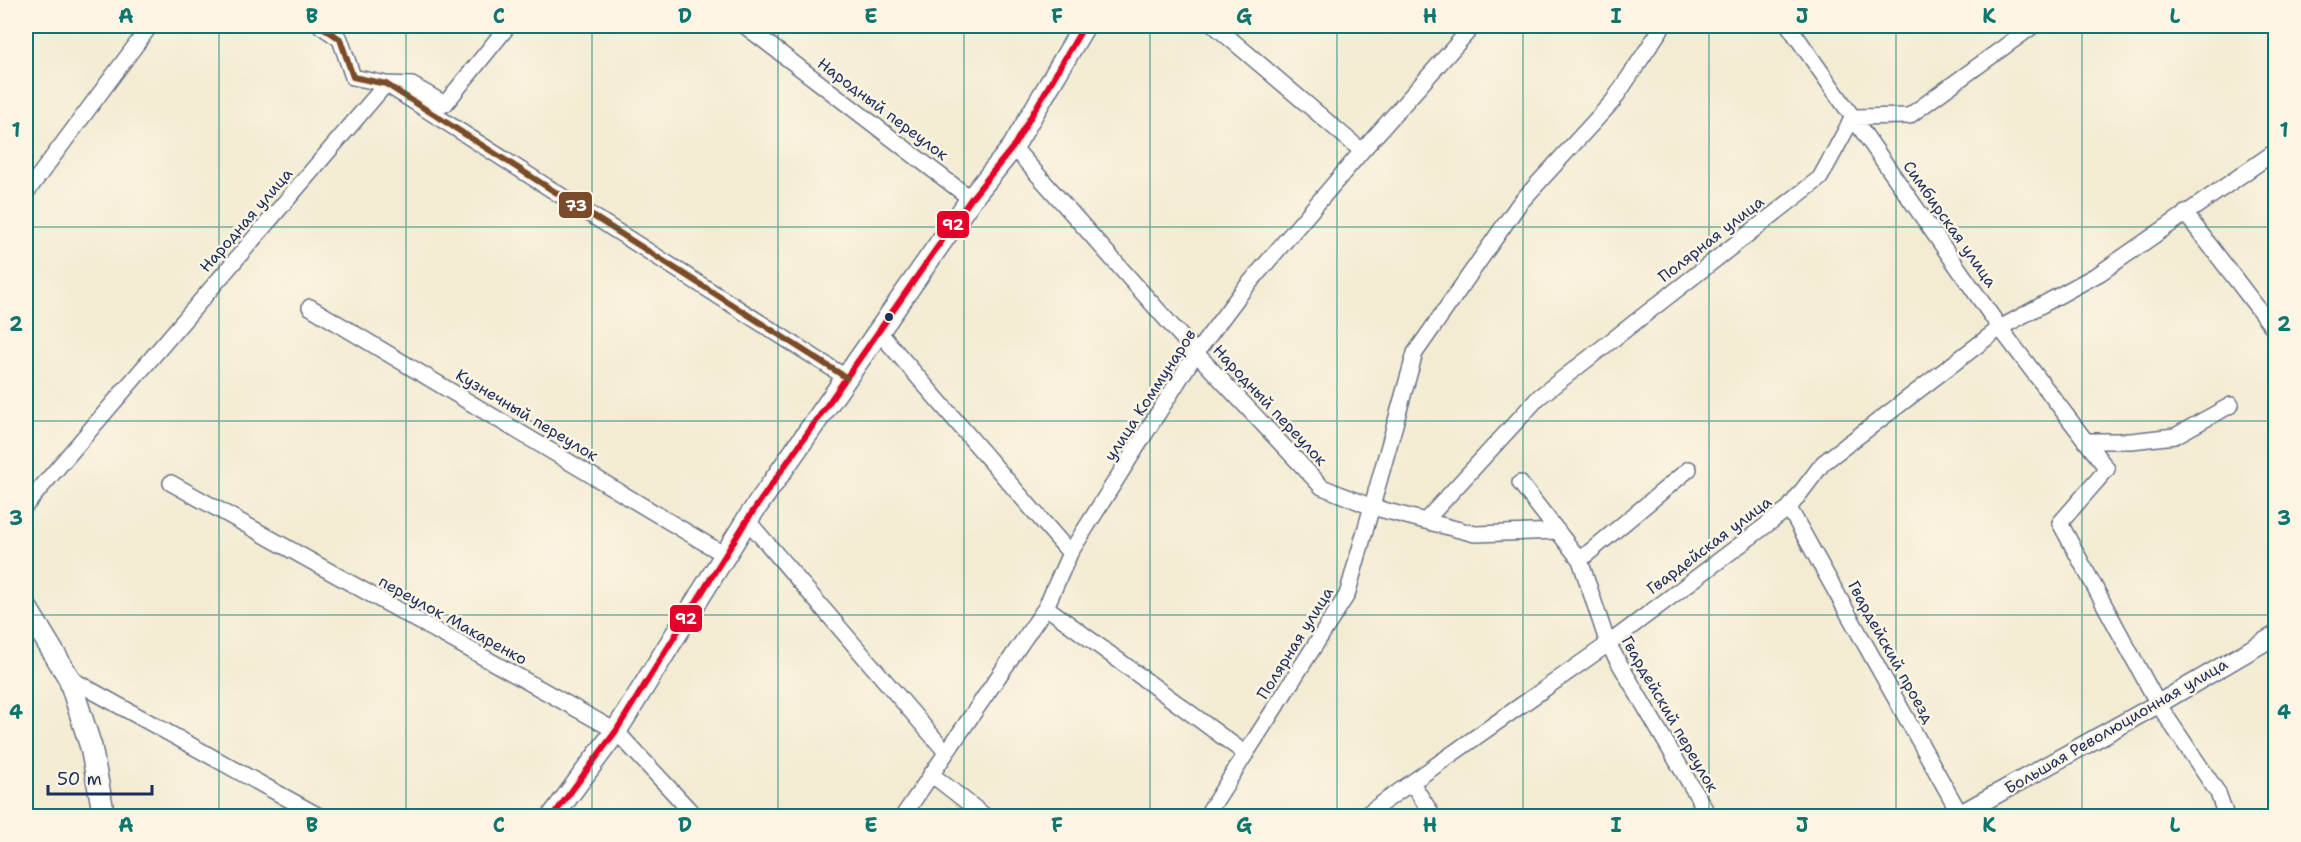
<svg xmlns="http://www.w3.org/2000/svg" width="2301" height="842" viewBox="0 0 2301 842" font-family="'Shantell Sans',sans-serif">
<rect width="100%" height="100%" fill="#fcf5e5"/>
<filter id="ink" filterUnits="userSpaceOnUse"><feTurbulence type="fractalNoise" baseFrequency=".0167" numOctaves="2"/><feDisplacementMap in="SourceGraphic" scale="12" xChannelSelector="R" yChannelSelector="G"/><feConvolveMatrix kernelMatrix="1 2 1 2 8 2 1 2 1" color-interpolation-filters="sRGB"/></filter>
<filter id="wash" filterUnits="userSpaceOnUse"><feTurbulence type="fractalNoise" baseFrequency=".008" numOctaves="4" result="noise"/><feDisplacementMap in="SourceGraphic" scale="24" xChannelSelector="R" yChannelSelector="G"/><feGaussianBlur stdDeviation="1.35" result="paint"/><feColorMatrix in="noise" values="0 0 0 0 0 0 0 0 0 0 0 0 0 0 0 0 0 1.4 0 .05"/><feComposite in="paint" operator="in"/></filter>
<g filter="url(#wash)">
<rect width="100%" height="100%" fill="#f3ecd3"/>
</g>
<g filter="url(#ink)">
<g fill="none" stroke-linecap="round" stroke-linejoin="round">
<!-- minor casing -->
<g stroke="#677187" stroke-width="18">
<path id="minor" d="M321,26L340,39L353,77L386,84L847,378
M745,26L971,199
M1215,26L1362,151
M1789,26L2000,328L2107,469L2060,523L2158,704L2218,793L2226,816
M26,27V26
M1013,147L1196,353L1322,487L1372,507L1475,534L1558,531
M26,193L150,26
M2185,213L2276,332
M310,307L725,555
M879,332L1070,553
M2085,441H2131L2175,436L2231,405
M171,483L616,731L695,816
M1520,483L1580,560L1608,644L1709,816
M26,505L386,84L412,85L445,104L508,26
M1789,508L1960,814
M747,520L946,752
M1425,521L1539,397L1820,178L1853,117L1909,116L2033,26
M1580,560L1689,469
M1046,607L1246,754
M69,678L319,816
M931,774L985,816
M1412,783L1433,816
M903,816L1046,607L1070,553L1196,353L1241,293L1362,151L1473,26
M1206,816L1347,595L1415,353L1519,204L1613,101L1663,26
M1364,816L1608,644L1789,508L1823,463L2000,328L2100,273L2276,151"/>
</g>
<!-- tertiary casing -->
<g stroke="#677187" stroke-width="21">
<path id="tertiary" d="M1957,816L2158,704L2276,635"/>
</g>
<!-- secondary casing -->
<g stroke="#677187" stroke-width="24">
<path id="secondary" d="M26,607L69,678L91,747L104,816
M553,816L616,731L747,520L971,199L1013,147L1084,26"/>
</g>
<!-- minor -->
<use href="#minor" stroke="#fff" stroke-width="15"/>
<!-- tertiary -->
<use href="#tertiary" stroke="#fff" stroke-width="18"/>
<!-- secondary -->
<use href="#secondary" stroke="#fff" stroke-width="21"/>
<!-- bus-1 casing -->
<g stroke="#fcf5e5" stroke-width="10">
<path id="bus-1" d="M553,816L616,731L747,520L971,199L1013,147L1084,26"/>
</g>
<!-- bus-2 casing -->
<g stroke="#fcf5e5" stroke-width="10">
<path id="bus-2" d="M321,26L340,39L353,77L386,84L847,378"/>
</g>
<!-- bus-1 -->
<use href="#bus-1" stroke="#e4002b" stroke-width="6"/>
<!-- bus-2 -->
<use href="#bus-2" stroke="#7a4b2a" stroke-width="6"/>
</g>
</g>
<!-- grid -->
<path fill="none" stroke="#0f766e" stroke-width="1.5" stroke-opacity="0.55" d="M219,26V816M406,26V816M592,26V816M778,26V816M964,26V816M1150,26V816M1337,26V816M1523,26V816M1709,26V816M1896,26V816M2082,26V816M26,227H2276M26,421H2276M26,615H2276"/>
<!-- markers -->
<circle fill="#1b2f5e" stroke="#fcf5e5" stroke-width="2" cx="889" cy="317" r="5"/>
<g text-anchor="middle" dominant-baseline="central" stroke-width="5" stroke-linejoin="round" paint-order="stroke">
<!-- street labels -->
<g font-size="16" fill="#1b2f5e" stroke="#fcf5e5">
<text transform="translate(883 109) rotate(37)">Народный переулок</text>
<text transform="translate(246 220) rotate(-49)">Народная улица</text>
<text transform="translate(1950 224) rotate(55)">Симбирская улица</text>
<text transform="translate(1711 239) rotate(-38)">Полярная улица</text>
<text transform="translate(1150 395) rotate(-57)">улица Коммунаров</text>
<text transform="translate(1270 405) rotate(47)">Народный переулок</text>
<text transform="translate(527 415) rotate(31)">Кузнечный переулок</text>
<text transform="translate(1709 545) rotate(-37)">Гвардейская улица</text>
<text transform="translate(453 620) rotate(29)">переулок Макаренко</text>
<text transform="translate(1295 643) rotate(-58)">Полярная улица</text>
<text transform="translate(1891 652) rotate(61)">Гвардейский проезд</text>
<text transform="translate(1670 714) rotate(60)">Гвардейский переулок</text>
<text transform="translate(2116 726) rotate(-30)">Большая Революционная улица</text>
</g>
</g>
<g stroke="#fcf5e5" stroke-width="2">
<rect x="558" y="191" width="35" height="28" rx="6" fill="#7a4b2a"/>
<rect x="936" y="210" width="34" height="29" rx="6" fill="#e4002b"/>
<rect x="669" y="604" width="34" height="29" rx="6" fill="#e4002b"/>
</g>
<g font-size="16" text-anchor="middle" font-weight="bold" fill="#fff">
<text x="576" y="211">73</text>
<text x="953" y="230">92</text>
<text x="686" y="624">92</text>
</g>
<!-- margin -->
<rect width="2301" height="842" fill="none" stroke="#fcf5e5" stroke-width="66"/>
<!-- scale -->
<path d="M48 785v9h104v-9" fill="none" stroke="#1b2f5e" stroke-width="3"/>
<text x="57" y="785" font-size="18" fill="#1b2f5e" stroke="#fcf5e5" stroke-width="4.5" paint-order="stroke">50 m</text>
<rect x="33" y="33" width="2235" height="776" fill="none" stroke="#0f766e" stroke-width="2"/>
<g font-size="20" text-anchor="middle" font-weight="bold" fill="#0f766e">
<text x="126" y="23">A</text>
<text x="312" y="23">B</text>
<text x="499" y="23">C</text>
<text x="685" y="23">D</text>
<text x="871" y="23">E</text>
<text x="1057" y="23">F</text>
<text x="1244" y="23">G</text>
<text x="1430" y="23">H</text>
<text x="1616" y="23">I</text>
<text x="1802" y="23">J</text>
<text x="1989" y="23">K</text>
<text x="2175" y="23">L</text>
<text x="16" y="137">1</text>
<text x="2284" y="137">1</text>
<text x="16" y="331">2</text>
<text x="2284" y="331">2</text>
<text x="16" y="525">3</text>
<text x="2284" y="525">3</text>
<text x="16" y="719">4</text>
<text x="2284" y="719">4</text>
<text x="126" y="832">A</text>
<text x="312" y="832">B</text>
<text x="499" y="832">C</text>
<text x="685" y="832">D</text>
<text x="871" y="832">E</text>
<text x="1057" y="832">F</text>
<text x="1244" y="832">G</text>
<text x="1430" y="832">H</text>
<text x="1616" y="832">I</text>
<text x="1802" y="832">J</text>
<text x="1989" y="832">K</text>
<text x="2175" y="832">L</text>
</g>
</svg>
